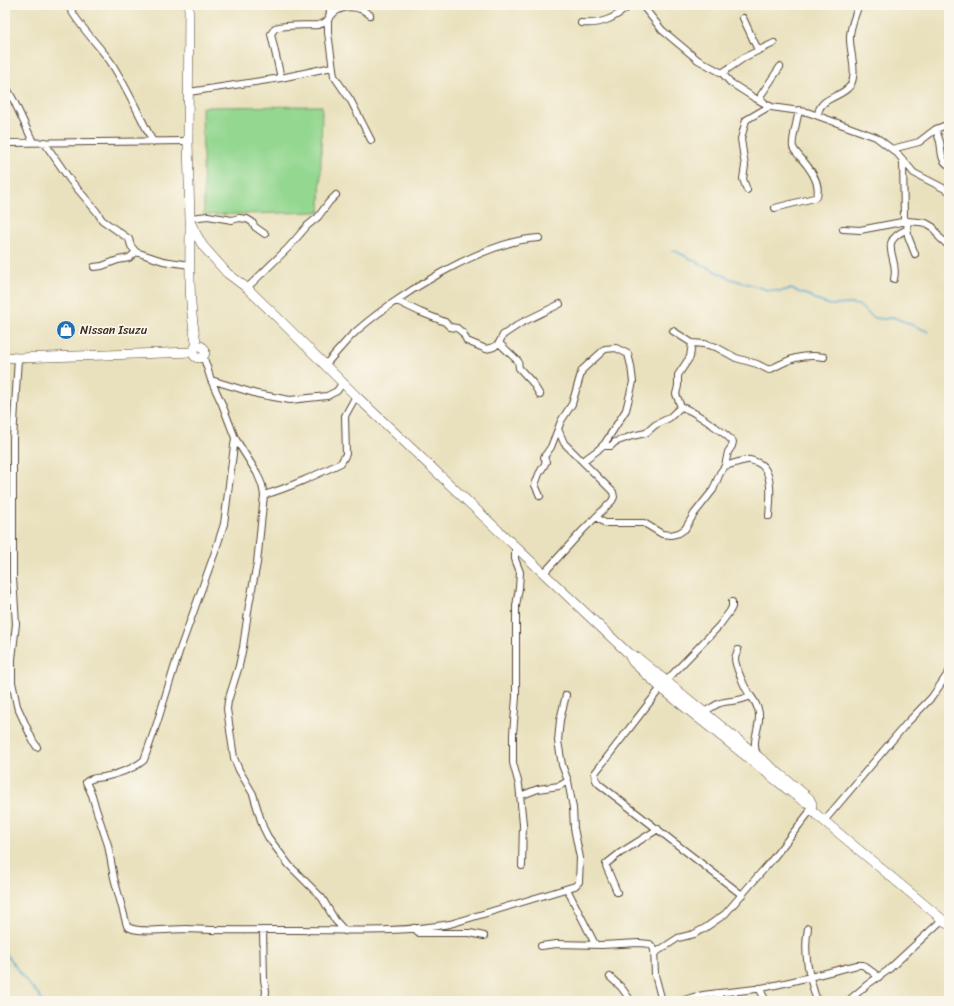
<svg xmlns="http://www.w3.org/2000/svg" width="954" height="1006" viewBox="0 0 954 1006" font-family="Sriracha,sans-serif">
<rect width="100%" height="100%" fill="#fbf7ec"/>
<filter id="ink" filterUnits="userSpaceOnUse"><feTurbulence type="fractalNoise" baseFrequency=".025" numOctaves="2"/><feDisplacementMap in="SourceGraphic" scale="8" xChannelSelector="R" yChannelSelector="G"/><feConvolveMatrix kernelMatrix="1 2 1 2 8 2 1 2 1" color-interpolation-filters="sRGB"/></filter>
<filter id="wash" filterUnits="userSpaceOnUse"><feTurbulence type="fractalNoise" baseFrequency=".012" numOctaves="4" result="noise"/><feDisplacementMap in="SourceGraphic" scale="16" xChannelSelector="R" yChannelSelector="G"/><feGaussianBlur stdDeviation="0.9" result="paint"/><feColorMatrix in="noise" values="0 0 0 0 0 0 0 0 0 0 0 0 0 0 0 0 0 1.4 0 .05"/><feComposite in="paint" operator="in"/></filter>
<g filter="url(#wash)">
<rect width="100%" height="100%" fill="#e9e1bd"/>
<!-- green -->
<path fill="#93d790" stroke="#678057" d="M322,106L320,212L204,215L202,107Z"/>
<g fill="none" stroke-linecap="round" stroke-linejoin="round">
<!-- stream -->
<path stroke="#5baad5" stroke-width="1.5" d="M673,250L731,279L768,290L781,291L791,289L810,296L821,302L831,305L851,304L858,305L874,318L885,319L893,317L929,332
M5,953L27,982L39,995L42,1001"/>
</g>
</g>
<g filter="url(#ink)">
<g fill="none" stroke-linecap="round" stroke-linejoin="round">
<!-- street casing -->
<g stroke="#554536" stroke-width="8">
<path id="street" d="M68,5C79,26 96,42 110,61C127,87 139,115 153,142
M329,5L330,12L328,21V33L334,76L351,101L371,140
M642,5L662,30L698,60L722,73L731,83L753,97L771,107L807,112L876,137L897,153L914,173L949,191
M743,18L758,50
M581,23C601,25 615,18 631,5
M722,73L745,57L774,43
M281,78L271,34L275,28C290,24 304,26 318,25C327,23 328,19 333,14C343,4 360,6 370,15
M5,85L14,101L33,142
M189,92L281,78L332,67
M764,102L761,99V95L780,67
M818,116C818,97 841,98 850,86C858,74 850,52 850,40C849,30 854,19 857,10
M936,129C937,134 939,138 940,142C942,151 940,161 949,165
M44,142L70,180L97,212L102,220L129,239L131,246L136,252L163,261L190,265
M5,143L188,141
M892,149L919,142L936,129L949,124
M903,161L904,218L907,221L908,236L915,254
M747,190L743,179L745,166L741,139L746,120L770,106
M775,208L814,198L817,196C821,182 809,167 800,157C798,154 794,151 793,147C791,142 798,117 799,110
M190,218L208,216L232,220L239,218L247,219L252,222L255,227L265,234
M843,229L860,230L907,221L919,222L926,223L933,227L939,237L949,246
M94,267L102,266L118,260L129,258L136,252
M894,279C900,256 875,243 908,229
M247,288L288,248L307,226L318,217L329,202L336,195
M397,301L420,312L445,322L450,327L457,328L463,333L467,341L486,349L494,347L499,343L503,335L521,323L560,304
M673,331L692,343L704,344L716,347L736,358L757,364L769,370C788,360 801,353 824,357
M499,343L518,361L519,368L532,382L540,395
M203,355L211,380L222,404L235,438L257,473L262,485L264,495L257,563L249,605L243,647L239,666L228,701L227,709L234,758L239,770L253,794L263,827L268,837L289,865L322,898L335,920L345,931
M18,358L13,439V578L16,624L12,659V682L17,706L33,741L37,747
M326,364C334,355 342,346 350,337C390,299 484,240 539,238
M211,380L257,394L290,400L327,396L337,391L343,382
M681,407L676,394L678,386V375L690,357L692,343
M235,438L224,524L215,552L179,652L157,723L144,760C134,769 117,774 104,777C97,778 92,777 86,782L92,795L96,809L108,845L114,878L127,926C134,934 173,929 186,929C224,931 261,930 298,930C348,930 401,933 450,924L575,886L579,882L580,858L574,828L573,808L568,781L562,765L558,741L560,720L566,695
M725,466C732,464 740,461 747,460C750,459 753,461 756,462C775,468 770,501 769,516
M264,495C291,487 316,475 341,463L346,454L345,416L356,396
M540,496L535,485L539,474L546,462L544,457L551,447L558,429
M596,517L605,523H644L662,534L671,535L679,533L685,529L694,514L713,490L720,473L725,466L728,452L732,446L733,442C727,434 691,409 681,407L669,418L655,425L646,433L632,436L615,442L611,446H603
M515,546V559L520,572L519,588L516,606V697L513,734V763L519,785L523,824L522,866
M544,573L583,530L612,501L614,497L613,492L564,443L558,429L561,421L572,404L582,370L605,349L616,348L628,354L631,366L633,382L626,410L605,443L598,450L583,461
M5,600H14
M732,602V607L730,611L719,626L666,681L595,773C594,778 596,781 599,784L742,895
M738,650C737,653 735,656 735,659C735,665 746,692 751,696C754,700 756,703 758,709C763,724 750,740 757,754
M703,712C709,710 714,705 720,703C731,700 739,702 750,696
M520,796L538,789L559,786L568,781
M824,821L906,724L932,697L949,672
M567,889L595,944
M617,892L606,866V864L620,853L658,829
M414,928L419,933H470L484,936
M808,928C803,953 809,977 817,1001
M263,930L264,980L266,991L265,1001
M541,946L556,944L602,945L639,943L650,944L654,949L655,975L662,1001
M655,953L678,938L694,934L705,928L725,914L771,861L811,810
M610,977L621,987L631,1001
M759,988L766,1001
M682,1001C707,991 735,993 761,988C793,982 825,973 857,965H863L879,977
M719,1001V993
M848,1001L868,984L887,971L942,920"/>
</g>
<!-- secondary casing -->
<g stroke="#554536" stroke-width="10">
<path id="secondary" d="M189,5L188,141L190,221L195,232L203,246L227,273L247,288L280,320L356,396L628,653L638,658L809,798L812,804L811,810L949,925
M190,225C190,265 188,307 197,346
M193 352a6 6 0 1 1 12 0a6 6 0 1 1-12 0Z
M5,357L18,358L193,352
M628,653L633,662L661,688L792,793L805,802L812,804"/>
</g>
<!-- street -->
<use href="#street" stroke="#fff" stroke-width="6"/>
<!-- secondary -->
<use href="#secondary" stroke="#fff" stroke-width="9"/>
</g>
</g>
<!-- icons -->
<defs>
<g id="shop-disc" transform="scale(1)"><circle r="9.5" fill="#1f6fb2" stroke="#fbf7ec"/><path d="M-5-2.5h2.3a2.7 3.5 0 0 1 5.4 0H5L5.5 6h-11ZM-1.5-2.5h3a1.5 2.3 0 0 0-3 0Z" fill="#fff"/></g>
</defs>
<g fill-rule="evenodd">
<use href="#shop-disc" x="66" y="330"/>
</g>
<g text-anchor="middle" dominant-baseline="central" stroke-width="3.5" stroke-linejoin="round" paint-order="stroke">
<!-- poi labels -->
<g font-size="12" fill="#3b2a1e" stroke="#fbf7ec" text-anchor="start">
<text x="80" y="330">Nissan Isuzu</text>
</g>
</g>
<!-- margin -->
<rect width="954" height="1006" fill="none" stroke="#fbf7ec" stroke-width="20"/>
</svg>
